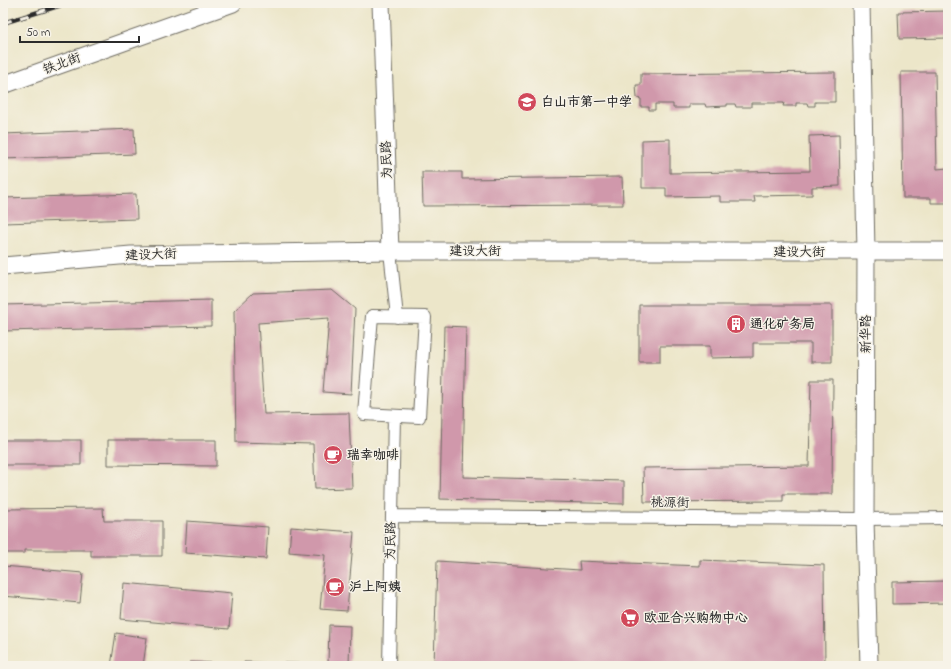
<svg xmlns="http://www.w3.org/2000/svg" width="951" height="669" viewBox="0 0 951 669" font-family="'Indie Flower','LXGW WenKai TC',sans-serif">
<rect width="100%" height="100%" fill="#f7f3e8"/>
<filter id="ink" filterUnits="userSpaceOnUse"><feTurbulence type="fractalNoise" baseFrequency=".025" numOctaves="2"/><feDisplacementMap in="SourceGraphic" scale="8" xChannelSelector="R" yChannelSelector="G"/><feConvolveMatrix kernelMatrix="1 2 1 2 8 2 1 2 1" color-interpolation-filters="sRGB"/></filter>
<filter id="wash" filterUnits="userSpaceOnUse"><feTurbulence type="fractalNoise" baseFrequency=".012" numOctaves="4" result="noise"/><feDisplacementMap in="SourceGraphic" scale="16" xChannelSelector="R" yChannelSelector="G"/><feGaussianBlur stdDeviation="0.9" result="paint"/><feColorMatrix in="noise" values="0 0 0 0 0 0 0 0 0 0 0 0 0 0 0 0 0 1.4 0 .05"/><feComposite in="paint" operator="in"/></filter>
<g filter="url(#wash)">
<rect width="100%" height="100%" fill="#ece6c9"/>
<g id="blocks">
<!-- building -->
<path fill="#d098ab" d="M948,11V38L899,39L898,12Z
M835,72V102H815V106H808L807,103H796V106H783L784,103H751V107H736L735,104H727V106L706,107L705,104H689V108H673V104H655V110H649V107H641V99L637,98L636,85H641V74Z
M901,72H935L937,169L948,168V203H931V198H903Z
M134,129L135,154L3,159V134Z
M839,135L840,186L812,187V195L754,196L755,202H720V196L666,197V188H642V140L670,139V173L810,171L809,136Z
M422,172H462V179L622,177L623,205L423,206Z
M136,194L137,219L3,223V198Z
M332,290L355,309L351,394L323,392L329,318L258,323L264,414L349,413L352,488L315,489L313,444L236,442L234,311L253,293Z
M211,300V326L3,331V305Z
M639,305H832V362H811V343H753V357L710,358V346H660V362H639Z
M444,326L466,327L463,477L624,481V504L440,499Z
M811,380H833L832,494H783V501L644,502L643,468L809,466Z
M3,440H81V465H3Z
M108,440H216V466L108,465Z
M103,508L104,521H162V556H91V550H25V553H3V509Z
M187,521L268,527L266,559L185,553Z
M291,527L354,532L347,611L320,609L325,555L289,552Z
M700,560L824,565L825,666H434L437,561L580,570L579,561L700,566Z
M3,566L83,573L80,603L3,596Z
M948,581V603L892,604V582Z
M124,583L232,593L229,629L121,619Z
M329,625L350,626L349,666H244V662L328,664Z
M116,633L147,638L143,666H111Z
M190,662L220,663V666H190Z"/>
</g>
</g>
<g filter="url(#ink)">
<use href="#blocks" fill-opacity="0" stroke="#6f6c62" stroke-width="1"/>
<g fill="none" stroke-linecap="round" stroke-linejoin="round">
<!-- street casing -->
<g stroke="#6f6c62" stroke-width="14">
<path id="street" d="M390,251L397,317
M372,316L425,317L419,417L364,414Z
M392,516L865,519L948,518
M389,666L394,416"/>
</g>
<!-- secondary casing -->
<g stroke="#6f6c62" stroke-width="19">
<path id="secondary" d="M381,3L390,251
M861,3L866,252L865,519L869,666
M3,85L233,3
M3,266L131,255L390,251H948"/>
</g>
<!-- street -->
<use href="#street" stroke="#fff" stroke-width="12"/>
<!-- secondary -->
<use href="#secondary" stroke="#fff" stroke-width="17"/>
<!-- rail casing -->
<g stroke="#2b2b2b" stroke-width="4.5">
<path id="rail" d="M3,23L68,3"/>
</g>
<!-- rail -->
<use href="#rail" stroke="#f7f3e8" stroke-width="3" stroke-dasharray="9" stroke-linecap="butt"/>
</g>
</g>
<!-- icons -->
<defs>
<g id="school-disc" transform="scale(1)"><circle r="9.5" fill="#d1495b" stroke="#f7f3e8"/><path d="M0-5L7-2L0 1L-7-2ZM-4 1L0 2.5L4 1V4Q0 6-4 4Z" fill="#fff"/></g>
<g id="building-disc" transform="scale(1)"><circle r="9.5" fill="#d1495b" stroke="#f7f3e8"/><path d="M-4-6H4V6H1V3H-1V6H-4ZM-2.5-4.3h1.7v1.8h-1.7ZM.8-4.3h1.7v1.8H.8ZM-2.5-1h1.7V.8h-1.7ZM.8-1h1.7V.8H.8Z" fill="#fff"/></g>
<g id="cafe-disc" transform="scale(1)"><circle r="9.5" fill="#d1495b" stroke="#f7f3e8"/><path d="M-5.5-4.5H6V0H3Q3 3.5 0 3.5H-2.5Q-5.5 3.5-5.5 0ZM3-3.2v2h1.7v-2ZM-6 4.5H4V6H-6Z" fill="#fff"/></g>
<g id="supermarket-disc" transform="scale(1)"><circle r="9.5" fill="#d1495b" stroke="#f7f3e8"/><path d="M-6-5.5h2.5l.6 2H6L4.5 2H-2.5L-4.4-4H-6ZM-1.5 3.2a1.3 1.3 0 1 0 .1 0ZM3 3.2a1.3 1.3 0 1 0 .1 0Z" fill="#fff"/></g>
</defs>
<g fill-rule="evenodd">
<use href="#school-disc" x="527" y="102"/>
<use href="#building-disc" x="736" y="324"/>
<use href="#cafe-disc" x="333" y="455"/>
<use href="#cafe-disc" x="335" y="587"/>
<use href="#supermarket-disc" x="630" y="618"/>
</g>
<g text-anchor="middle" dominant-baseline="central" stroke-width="3" stroke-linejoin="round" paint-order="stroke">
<!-- street labels -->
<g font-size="13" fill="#2b2b2b" stroke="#f7f3e8">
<text transform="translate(62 64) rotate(-20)">铁北街</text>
<text transform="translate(387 160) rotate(-92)">为民路</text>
<text x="475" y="251">建设大街</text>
<text x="799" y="252">建设大街</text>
<text transform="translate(151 255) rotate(-2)">建设大街</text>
<text transform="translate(866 334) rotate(-90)">新华路</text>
<text transform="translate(670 503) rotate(1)">桃源街</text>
<text transform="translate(391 541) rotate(-89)">为民路</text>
</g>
<!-- poi labels -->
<g font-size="13" font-weight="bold" fill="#2b2b2b" stroke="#f7f3e8" text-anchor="start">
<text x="541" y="102">白山市第一中学</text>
<text x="750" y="324">通化矿务局</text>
<text x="347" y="455">瑞幸咖啡</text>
<text x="349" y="587">沪上阿姨</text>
<text x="644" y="618">欧亚合兴购物中心</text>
</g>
</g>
<!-- margin -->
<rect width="951" height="669" fill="none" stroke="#f7f3e8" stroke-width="16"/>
<!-- scale -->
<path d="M20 36v6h119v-6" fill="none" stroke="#2b2b2b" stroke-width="2"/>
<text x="26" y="36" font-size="12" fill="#2b2b2b" stroke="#f7f3e8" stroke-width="3" paint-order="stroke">50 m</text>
</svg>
